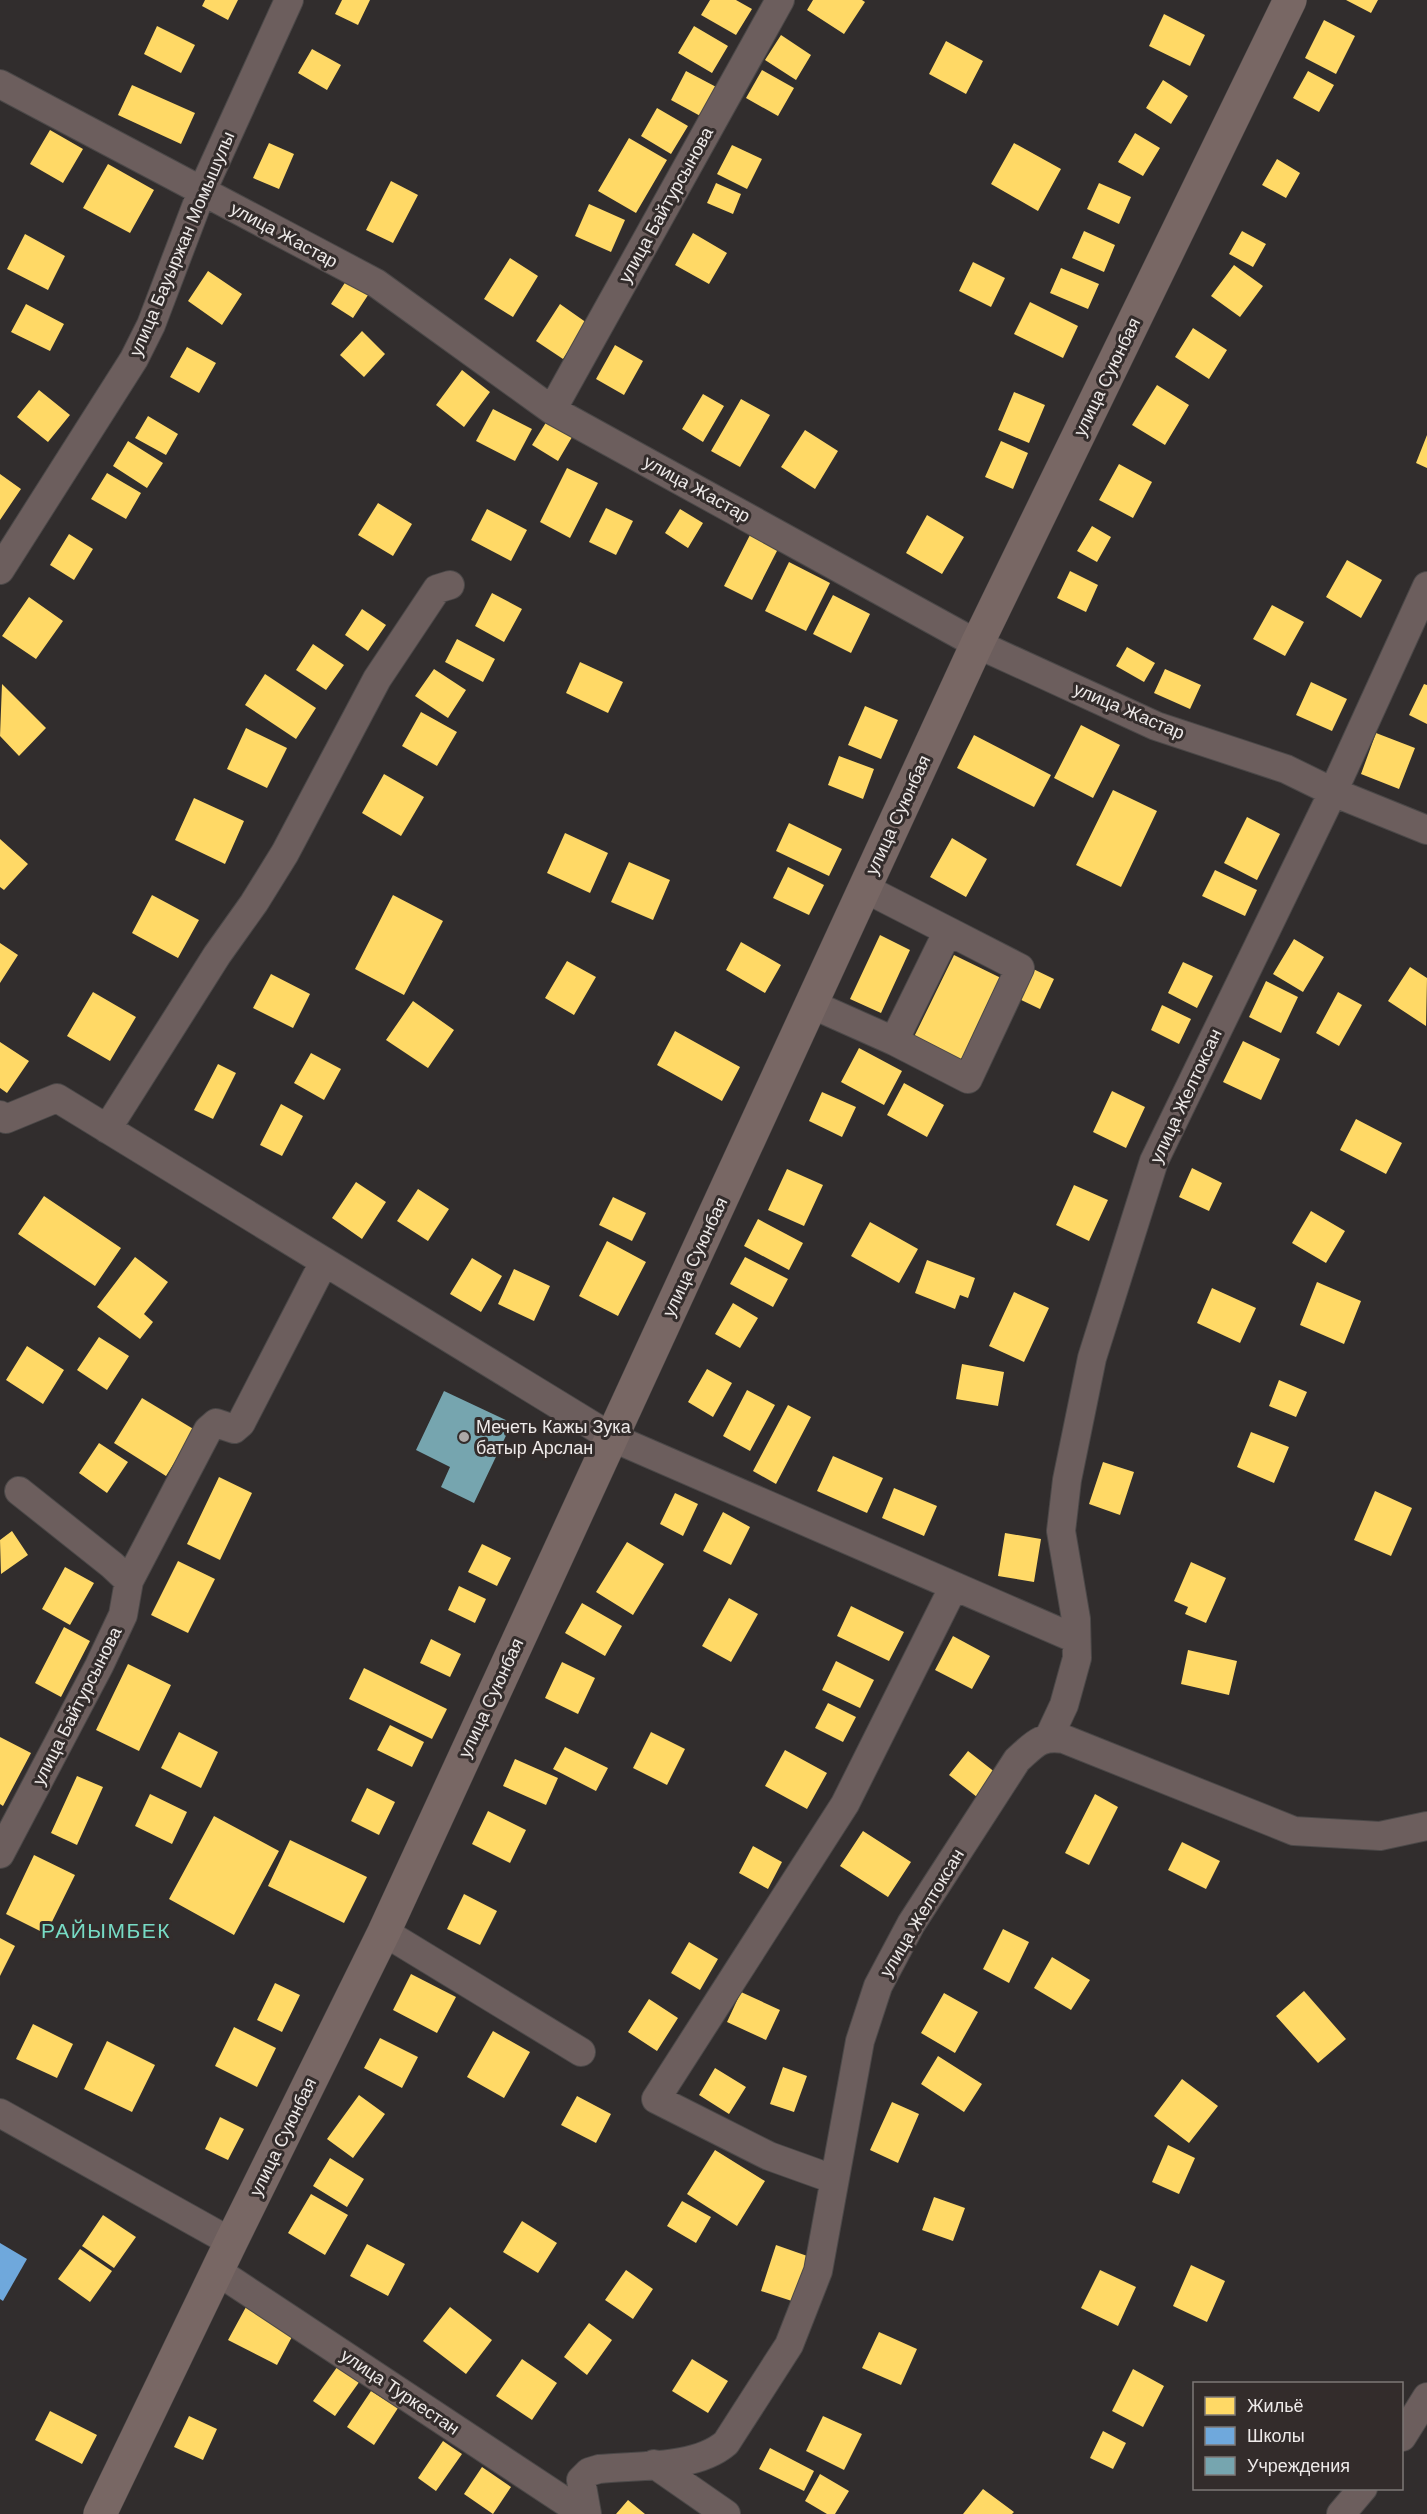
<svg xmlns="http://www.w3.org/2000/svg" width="1427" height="2514" viewBox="0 0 1427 2514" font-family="Helvetica,sans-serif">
<rect width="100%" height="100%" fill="#312d2d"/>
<!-- homes -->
<path fill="#ffd966" d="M205,0H238L228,20L202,6Z
M342,0H370L358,25L335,14Z
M710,0H736L752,9L736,35L701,15Z
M813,0H862L865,2L844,34L807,10Z
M1346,0H1378L1371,13Z
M1164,14L1205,35L1190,66L1149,46Z
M1324,20L1355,36L1336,74L1305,58Z
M157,26L195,45L181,73L144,54Z
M694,26L728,46L712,73L678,53Z
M781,35L811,55L796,80L765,60Z
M946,41L983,61L966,94L929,74Z
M312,49L341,65L327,90L298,73Z
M762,70L794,88L778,116L746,98Z
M686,71L720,89L704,118L671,100Z
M1308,71L1334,85L1319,112L1293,98Z
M1163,80L1188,96L1171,124L1146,108Z
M132,85L195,113L181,144L118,115Z
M657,108L688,126L671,154L641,136Z
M50,130L83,149L63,183L30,164Z
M1135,133L1160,148L1143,176L1118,162Z
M629,138L667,160L636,213L598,191Z
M269,143L294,154L279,189L253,178Z
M1014,143L1061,169L1038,211L991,184Z
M732,145L762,159L747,189L717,174Z
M1277,159L1300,173L1286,198L1262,185Z
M108,164L154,190L130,233L83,208Z
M391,181L418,195L393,243L366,230Z
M716,183L741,194L733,214L707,203Z
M1099,183L1131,197L1119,224L1087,209Z
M589,204L625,220L611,252L575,236Z
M1084,231L1115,245L1104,272L1072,258Z
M1242,231L1266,244L1253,267L1229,254Z
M693,233L727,253L709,284L675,265Z
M25,234L65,256L48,290L7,269Z
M510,258L538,276L513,317L484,299Z
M973,262L1005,278L991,307L959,291Z
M1234,265L1263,286L1240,317L1211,296Z
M1061,268L1099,284L1088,309L1050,293Z
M208,271L242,294L222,325L188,301Z
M348,278L370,292L353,318L331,304Z
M1030,302L1078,326L1063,358L1014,334Z
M26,304L64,324L50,351L11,332Z
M560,304L587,323L563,359L536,341Z
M1193,328L1227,350L1209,379L1175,357Z
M362,331L385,354L364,377L340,355Z
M615,345L643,361L624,395L596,379Z
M187,347L216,363L199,393L170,377Z
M462,370L490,392L464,427L436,405Z
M1157,385L1189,405L1165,445L1132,425Z
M39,390L70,415L48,442L17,417Z
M1014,392L1045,405L1029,443L998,430Z
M703,394L724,406L703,442L682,429Z
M741,399L770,415L740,467L711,451Z
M493,409L532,429L515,461L476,441Z
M148,416L178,434L166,455L135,438Z
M550,416L575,432L558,461L532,445Z
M805,430L838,451L815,489L781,467Z
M1427,435V468L1416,463Z
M128,441L163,463L147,488L113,466Z
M1001,441L1028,453L1013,489L985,477Z
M1119,464L1152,482L1133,518L1099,500Z
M567,468L598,483L570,538L540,522Z
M107,473L141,493L126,519L91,499Z
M0,474L21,489L0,520Z
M378,503L412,524L393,556L358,535Z
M606,508L633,521L616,555L589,542Z
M487,509L527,530L511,561L471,540Z
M680,509L703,523L688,548L665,533Z
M927,515L964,537L942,574L906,553Z
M1092,526L1111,537L1097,562L1077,551Z
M751,533L779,547L752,600L724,586Z
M69,534L93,549L74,580L50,565Z
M1347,560L1382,580L1361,618L1326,597Z
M789,562L830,583L806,631L765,611Z
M1070,571L1098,585L1086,612L1057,598Z
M492,593L522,609L504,642L475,626Z
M833,595L870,614L851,653L813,634Z
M29,597L63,621L36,659L2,636Z
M1272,605L1304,622L1285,656L1253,639Z
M362,609L386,625L368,651L345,635Z
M457,639L495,659L483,682L445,662Z
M313,644L344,665L326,690L296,670Z
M1127,647L1155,663L1144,682L1116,666Z
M580,662L623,682L608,713L566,693Z
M434,669L466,690L448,718L415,696Z
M1165,669L1201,685L1190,709L1154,693Z
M265,674L316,708L296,739L245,705Z
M1311,682L1347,699L1332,731L1296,715Z
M2,684L46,728L19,756L0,736Z
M1424,684L1427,685V724L1409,715Z
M865,706L898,720L881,759L848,745Z
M421,712L457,732L437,766L402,746Z
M1081,725L1120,745L1093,798L1054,778Z
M246,728L287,748L267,788L227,769Z
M1376,733L1415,748L1399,789L1361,774Z
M974,735L1051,775L1034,807L957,768Z
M839,756L874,769L863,799L828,785Z
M384,774L424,797L401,836L362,813Z
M1113,790L1157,811L1121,887L1076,865Z
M194,798L244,821L225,864L175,840Z
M1247,817L1280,834L1257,880L1224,863Z
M789,823L842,849L829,876L776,851Z
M565,833L608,853L590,893L547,873Z
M952,838L987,859L966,897L930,877Z
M0,839L28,864L4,890L0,887Z
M629,862L670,880L653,920L611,902Z
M788,867L824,885L809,915L773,898Z
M1215,870L1257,890L1245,916L1202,896Z
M152,895L199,920L178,958L132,933Z
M393,895L443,921L404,995L355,969Z
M880,935L910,950L881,1013L850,999Z
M1294,939L1324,957L1303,992L1273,974Z
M741,942L781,965L765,993L726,970Z
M0,943L18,955L0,983Z
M954,955L1003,979L962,1063L913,1039Z
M567,961L596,977L574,1015L545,998Z
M1183,962L1213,976L1197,1008L1168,993Z
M1027,966L1054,979L1040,1009L1013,996Z
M1410,967L1427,978L1426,1026L1388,1001Z
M271,974L310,994L293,1028L253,1008Z
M1266,981L1298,997L1281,1033L1249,1017Z
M93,992L136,1017L110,1061L67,1036Z
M1338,992L1362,1005L1339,1046L1316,1033Z
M413,1001L454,1030L428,1068L386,1040Z
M1162,1005L1191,1019L1179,1044L1151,1030Z
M675,1031L740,1067L722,1101L657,1065Z
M1243,1041L1280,1059L1261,1100L1223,1082Z
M0,1042L29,1061L7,1093L0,1088Z
M859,1048L902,1071L884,1105L841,1082Z
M311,1053L341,1069L324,1100L294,1083Z
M218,1064L236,1073L213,1119L194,1110Z
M904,1083L944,1105L927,1137L887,1115Z
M1112,1091L1145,1107L1126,1148L1093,1132Z
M822,1092L856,1107L842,1137L809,1121Z
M281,1104L303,1116L282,1156L260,1145Z
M1356,1119L1402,1143L1386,1174L1340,1150Z
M1192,1168L1222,1183L1209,1211L1179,1197Z
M787,1169L823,1185L804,1226L768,1210Z
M356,1182L386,1202L362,1239L332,1218Z
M1074,1185L1108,1200L1089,1241L1056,1225Z
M418,1189L449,1209L428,1241L397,1221Z
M44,1196L121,1248L95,1286L18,1234Z
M613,1197L646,1213L632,1241L599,1225Z
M1311,1211L1345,1231L1326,1263L1292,1243Z
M758,1219L803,1243L789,1270L744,1246Z
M870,1222L918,1249L899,1283L851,1256Z
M607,1241L646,1262L618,1316L579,1296Z
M135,1257L168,1282L144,1314L153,1322L140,1339L97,1307Z
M745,1257L788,1279L773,1307L730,1284Z
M472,1258L502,1276L481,1312L450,1294Z
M927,1260L975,1278L968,1298L960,1295L955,1309L915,1293Z
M514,1269L550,1286L534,1321L498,1304Z
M1317,1282L1361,1301L1344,1344L1300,1325Z
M1212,1288L1256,1308L1240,1343L1197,1323Z
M1014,1292L1049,1308L1024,1362L989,1346Z
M733,1303L758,1318L740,1348L715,1334Z
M99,1337L129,1356L107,1390L77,1370Z
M27,1346L64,1370L43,1404L6,1380Z
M962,1364L1004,1372L998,1406L956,1399Z
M707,1369L732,1383L713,1417L688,1402Z
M1279,1380L1307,1392L1296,1417L1269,1406Z
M747,1390L775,1405L750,1451L723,1436Z
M142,1398L195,1430L166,1476L114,1443Z
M788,1405L811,1417L776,1484L753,1471Z
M1251,1432L1289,1447L1274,1483L1237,1467Z
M99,1443L128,1462L107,1493L79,1473Z
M833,1456L883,1478L867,1513L817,1491Z
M1103,1462L1134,1472L1120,1515L1089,1504Z
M219,1477L252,1493L220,1560L187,1544Z
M894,1488L937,1506L924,1536L882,1518Z
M1375,1491L1412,1508L1391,1556L1354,1540Z
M675,1493L698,1504L683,1536L660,1524Z
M723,1512L750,1527L731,1565L703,1551Z
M12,1531L28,1555L1,1574L0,1540Z
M1005,1533L1041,1539L1034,1582L998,1576Z
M627,1542L664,1564L633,1615L596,1592Z
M482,1544L511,1558L497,1586L468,1572Z
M178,1561L215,1579L188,1633L151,1615Z
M1191,1562L1226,1578L1206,1623L1185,1614L1188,1607L1174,1601Z
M65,1567L94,1583L70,1625L42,1609Z
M459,1586L486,1599L475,1623L448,1610Z
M729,1598L758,1614L731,1662L702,1646Z
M582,1603L622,1626L605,1656L565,1633Z
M851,1606L904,1632L889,1661L837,1636Z
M64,1627L90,1641L61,1697L35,1683Z
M953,1636L990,1656L972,1689L935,1670Z
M431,1639L461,1654L450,1677L420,1663Z
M1188,1650L1237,1661L1229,1695L1181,1684Z
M836,1661L874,1680L860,1708L822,1690Z
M562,1662L595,1678L578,1714L545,1698Z
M128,1664L171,1685L139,1751L96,1730Z
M364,1668L447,1709L432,1739L349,1699Z
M828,1703L856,1717L843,1742L815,1728Z
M390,1725L424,1742L412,1767L377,1750Z
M179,1732L218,1752L201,1788L161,1768Z
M651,1732L685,1749L667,1785L633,1768Z
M0,1737L31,1753L3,1806L0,1804Z
M565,1747L608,1768L596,1791L553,1769Z
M785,1750L827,1773L807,1809L765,1786Z
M968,1751L996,1773L977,1797L949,1775Z
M515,1759L558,1778L546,1805L503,1786Z
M77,1776L103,1787L77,1845L51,1833Z
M367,1788L395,1802L379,1835L351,1821Z
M150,1794L187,1812L172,1844L135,1826Z
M1095,1794L1118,1807L1089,1865L1065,1853Z
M488,1811L526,1830L510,1863L472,1844Z
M214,1816L279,1851L234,1935L169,1899Z
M863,1831L911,1862L888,1897L840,1866Z
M290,1840L367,1877L344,1923L268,1886Z
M1182,1842L1220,1861L1206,1889L1168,1870Z
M753,1846L782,1862L768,1889L739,1873Z
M34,1855L75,1875L46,1934L6,1914Z
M464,1894L497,1911L480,1945L447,1929Z
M1003,1929L1029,1942L1009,1983L983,1969Z
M0,1938L15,1946L0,1976Z
M689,1942L718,1959L700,1990L671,1973Z
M1052,1957L1090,1980L1071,2010L1034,1988Z
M411,1974L456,1997L437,2033L393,2010Z
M275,1983L300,1995L282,2032L257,2020Z
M1304,1991L1346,2039L1318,2063L1276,2016Z
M741,1992L780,2010L766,2040L727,2022Z
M944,1993L978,2012L955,2053L921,2033Z
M649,1999L678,2018L657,2051L628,2032Z
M33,2024L73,2044L57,2078L16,2059Z
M234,2027L276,2048L257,2087L215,2066Z
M493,2031L530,2052L504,2098L467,2077Z
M380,2038L418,2057L402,2088L364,2068Z
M107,2041L155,2065L132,2112L84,2089Z
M938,2056L982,2084L964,2112L921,2084Z
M783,2067L807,2076L794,2112L770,2104Z
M715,2068L746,2087L729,2114L699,2095Z
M1182,2079L1218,2106L1189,2143L1154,2116Z
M359,2095L385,2114L353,2158L327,2139Z
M577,2096L611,2114L596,2143L561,2125Z
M892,2102L919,2114L898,2163L870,2150Z
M220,2117L244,2129L228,2160L205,2149Z
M1168,2145L1195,2158L1179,2194L1152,2182Z
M715,2150L765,2181L737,2226L687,2194Z
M330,2158L364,2179L347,2207L313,2186Z
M311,2194L348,2215L325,2255L288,2233Z
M934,2197L965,2208L953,2241L922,2230Z
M682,2201L711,2217L696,2243L667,2226Z
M103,2215L136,2237L114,2268L82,2246Z
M522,2221L557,2243L538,2273L503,2252Z
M367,2244L405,2264L388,2296L350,2276Z
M776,2245L813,2258L798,2303L761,2291Z
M80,2249L112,2271L90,2302L58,2279Z
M1191,2265L1225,2281L1207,2322L1173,2306Z
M626,2270L653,2289L633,2319L605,2300Z
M1100,2270L1136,2287L1118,2326L1081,2308Z
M246,2307L294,2333L277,2365L228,2340Z
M450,2307L492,2340L466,2374L423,2341Z
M589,2323L612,2340L587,2375L564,2357Z
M879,2332L917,2349L901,2385L862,2368Z
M522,2359L557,2383L532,2420L496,2396Z
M692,2359L728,2381L708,2413L672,2391Z
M340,2363L362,2378L335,2416L313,2401Z
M1133,2369L1164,2386L1143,2427L1112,2411Z
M371,2391L398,2408L374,2445L347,2427Z
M50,2411L97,2435L82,2464L35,2440Z
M189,2416L217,2429L203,2460L174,2447Z
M823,2416L862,2434L844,2470L806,2451Z
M1103,2431L1126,2443L1113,2469L1090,2458Z
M443,2441L462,2454L436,2491L418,2478Z
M770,2448L814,2471L804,2491L759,2469Z
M482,2467L511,2487L493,2514L464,2494Z
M820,2474L849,2491L835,2514H827L805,2501Z
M983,2489L1014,2512L1012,2514H963Z
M628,2500L645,2514H616Z"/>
<!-- schools -->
<path fill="#6fa8dc" d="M0,2243L27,2259L3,2301L0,2299Z"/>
<!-- public -->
<path fill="#76a5af" d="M444,1391L512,1423L474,1503L441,1487L450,1467L416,1450Z"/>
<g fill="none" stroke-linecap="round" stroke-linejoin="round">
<!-- minor casing -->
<g stroke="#4b4848" stroke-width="30">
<path id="minor" d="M0,84L376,283L552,410L977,644L1156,726L1286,769L1333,792L1427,830
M552,410L780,0
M0,570L134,359L151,325L202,191L289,0
M811,1004L894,1041L948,931L864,888
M894,1041L968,1079L1020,968L948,931
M0,1115L6,1119L57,1098L611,1437L1076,1639
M107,1129L217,955L254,903L285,853L377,679L437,589L450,585
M19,1491L112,1565L129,1581
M1049,1737L1064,1705L1077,1658L1076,1619L1061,1531L1067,1480L1092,1358L1154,1161L1333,792L1427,586
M0,1854L99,1666L123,1615L129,1581L208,1430L216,1423L234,1429L241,1423L324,1262
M384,1932L581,2052
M0,2113L231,2242
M833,2179L769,2156L656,2099L845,1804L953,1588
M217,2271L584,2514
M1402,2437L1427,2397
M654,2464L726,2514
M587,2514L581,2480L589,2472L599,2469C639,2465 696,2469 726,2443L789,2345L818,2271L860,2041L878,1986L911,1924L1017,1760C1034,1745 1040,1735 1064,1739L1294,1831L1380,1836L1427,1826
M1341,2514L1363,2488"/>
</g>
<!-- major casing -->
<g stroke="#4b4848" stroke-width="34">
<path id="major" d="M100,2514L231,2242L384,1932L977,644L1290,0"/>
</g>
<!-- minor -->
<use href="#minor" stroke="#6c5e5d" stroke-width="28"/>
<!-- major -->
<use href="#major" stroke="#786764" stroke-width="33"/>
</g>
<!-- markers -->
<circle fill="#aca8a7" stroke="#332c2b" stroke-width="2" cx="464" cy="1437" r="6"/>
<g text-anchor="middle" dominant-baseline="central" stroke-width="6" stroke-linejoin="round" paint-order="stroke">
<!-- street labels -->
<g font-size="18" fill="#eeeae9" stroke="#332c2b">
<text transform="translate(666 205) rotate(-61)">улица Байтурсынова</text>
<text transform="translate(284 235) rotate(28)">улица Жастар</text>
<text transform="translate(182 244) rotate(-67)">улица Бауыржан Момышулы</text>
<text transform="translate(1107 377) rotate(-64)">улица Суюнбая</text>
<text transform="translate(697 489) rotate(29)">улица Жастар</text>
<text transform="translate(1129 711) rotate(23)">улица Жастар</text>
<text transform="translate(898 815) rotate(-65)">улица Суюнбая</text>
<text transform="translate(1186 1096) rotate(-65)">улица Желтоксан</text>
<text transform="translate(695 1257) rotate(-65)">улица Суюнбая</text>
<text transform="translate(491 1698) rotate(-65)">улица Суюнбая</text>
<text transform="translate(77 1706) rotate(-63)">улица Байтурсынова</text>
<text transform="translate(922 1913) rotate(-59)">улица Желтоксан</text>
<text transform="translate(283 2137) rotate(-64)">улица Суюнбая</text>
<text transform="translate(400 2392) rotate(34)">улица Туркестан</text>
</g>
<!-- poi labels -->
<g font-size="18" fill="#eeeae9" stroke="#332c2b" text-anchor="start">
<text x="476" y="1427">Мечеть Кажы Зука<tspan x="476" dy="21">батыр Арслан</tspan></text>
</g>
<!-- quarter labels -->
<g font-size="21" letter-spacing="1.5" fill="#77dbc5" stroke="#332c2b">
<text x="106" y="1930">РАЙЫМБЕК</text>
</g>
</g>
<!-- legend -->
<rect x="1193" y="2382" width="210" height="108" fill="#332c2b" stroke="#7e7877" stroke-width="1.5"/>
<rect x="1205" y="2397" width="30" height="18" fill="#ffd966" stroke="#7e7877" stroke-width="1.5"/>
<text x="1247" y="2412" font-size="18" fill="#eeeae9">Жильё</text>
<rect x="1205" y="2427" width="30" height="18" fill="#6fa8dc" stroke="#7e7877" stroke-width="1.5"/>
<text x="1247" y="2442" font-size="18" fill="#eeeae9">Школы</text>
<rect x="1205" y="2457" width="30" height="18" fill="#76a5af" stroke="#7e7877" stroke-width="1.5"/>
<text x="1247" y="2472" font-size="18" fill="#eeeae9">Учреждения</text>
</svg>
